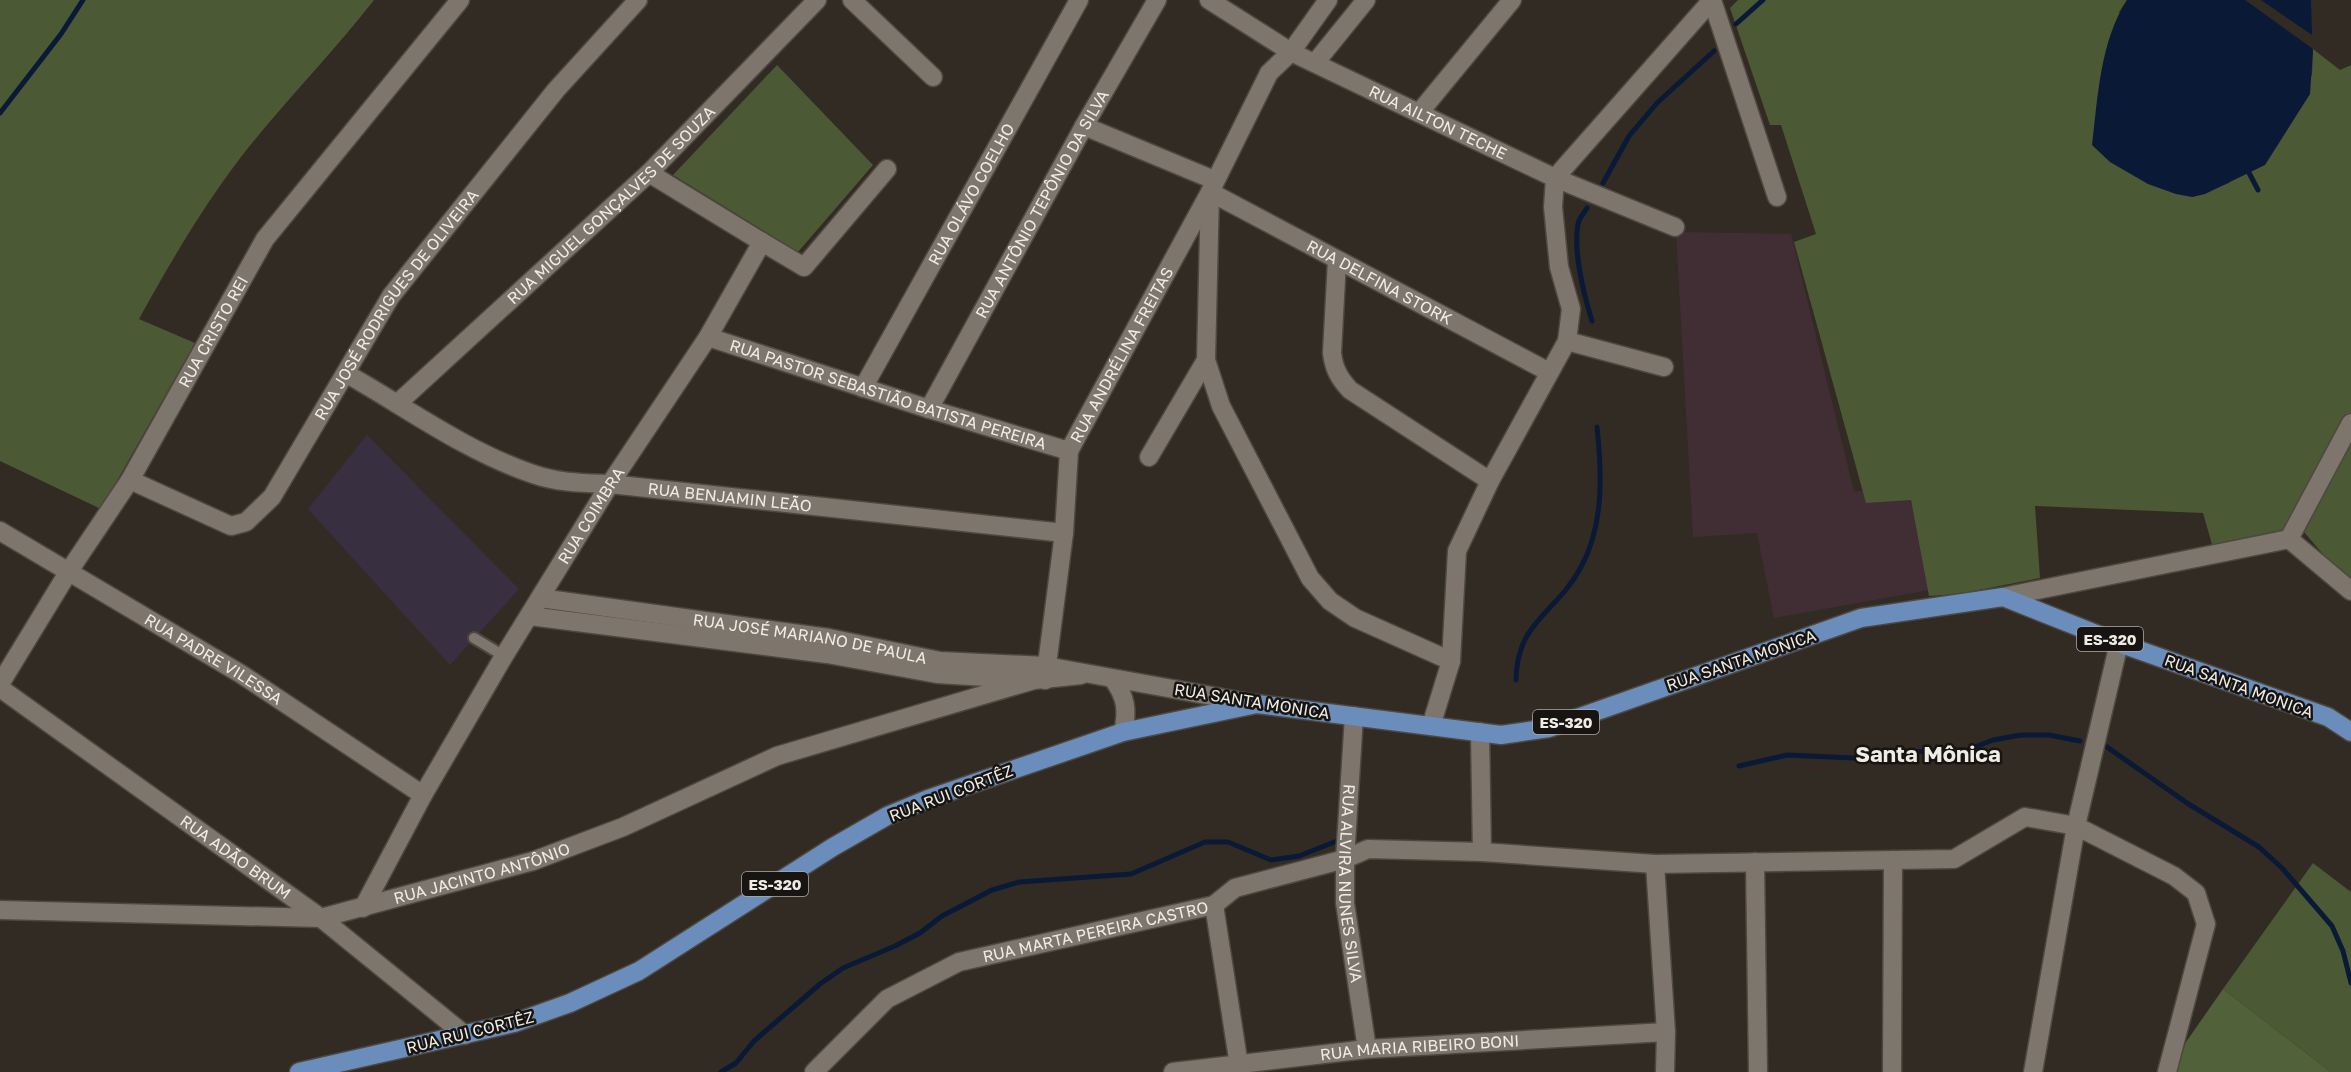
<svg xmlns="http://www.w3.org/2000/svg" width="2351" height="1072" viewBox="0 0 2351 1072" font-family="'Golos Text',sans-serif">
<rect width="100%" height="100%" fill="#322b23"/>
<!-- industrial -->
<path fill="#412e35" d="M1676,232L1791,234L1854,492L1906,485L1935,589L1774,618L1757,533L1693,537Z"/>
<!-- education -->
<path fill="#383040" d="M367,435L519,589L450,665L308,509Z"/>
<!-- green -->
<path fill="#4b5935" d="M0,0H374C332,54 283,103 241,157C202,208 170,263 139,319L195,343L101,509L0,461Z
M1738,0H2127L2119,12L2192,197L2229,183L2312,75L2313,49L2340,70L2351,65V587L2304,532L2290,531L2215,555L2203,513L2035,506L2040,578L1958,594L1929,596L1911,500L1866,503L1794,242L1816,234L1781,125H1770L1730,8Z
M777,65L873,165L798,252L673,175Z
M2313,863L2351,892V1072H2331L2223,989Z"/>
<!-- forest -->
<path fill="#51613a" d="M2223,989L2331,1072H2175L2186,1042Z"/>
<!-- water -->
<path fill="#0a1936" d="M2127,0H2245L2313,49L2310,94L2265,165L2205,194L2192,197L2176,194L2148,184L2110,162L2092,145C2098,96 2100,42 2127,0Z
M2261,0H2311L2312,35Z"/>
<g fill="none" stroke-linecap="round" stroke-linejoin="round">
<!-- stream -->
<path stroke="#0a1936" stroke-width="5" d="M1736,24L1763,0
M0,113L61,34L83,0
M2246,167L2258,190
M1603,183L1629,136L1657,103L1714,51
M1587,208C1584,213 1579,218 1578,224C1573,251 1584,295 1592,321
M1516,680C1517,620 1557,613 1581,567C1604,525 1602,474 1597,427
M2107,747L2187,803L2259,847L2282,868L2332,926L2343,951L2351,983
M1739,766L1787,755L1854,758L1910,752L1967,750L1993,740L2021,735H2049L2080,741
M721,1072L736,1063L754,1041L820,984L843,968L895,946L920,933L942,916L992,890L1019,882L1131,874L1205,842H1228L1271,860L1299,856L1342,839"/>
<!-- lane casing -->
<g stroke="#4d4840" stroke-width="14">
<path id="lane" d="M474,638L504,656"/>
</g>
<!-- street casing -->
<g stroke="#4d4840" stroke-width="21">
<g id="street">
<path d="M852,0L933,77"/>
<path id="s1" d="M1209,0L1291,52L1555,178L1675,227"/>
<path d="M1712,0L1777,197"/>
<path d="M1315,63L1366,0"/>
<path d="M1419,113L1512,0"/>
<path d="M1084,126L1214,180"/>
<path d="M762,242L804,267L887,169"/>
<path d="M1337,260L1332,353C1334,369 1339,378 1350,390L1490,481"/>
<path id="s2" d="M708,337L929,409L1069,451"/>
<path d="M1567,341L1664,367"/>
<path id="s3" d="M347,374C407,408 467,452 533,474C558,483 584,483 610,484L1064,533"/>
<path id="s4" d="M863,388L1079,0"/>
<path id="s5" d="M398,403L649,173L817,0"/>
<path id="s6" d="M929,409L1084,126L1157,0"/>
<path d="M1149,457L1206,360"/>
<path id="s7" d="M130,480L231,526L246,522L272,497L391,296L556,90L638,0"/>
<path id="s8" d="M0,531L241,674L423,795"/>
<path d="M2289,539L2351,423"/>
<path d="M2003,597L2289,539L2351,591"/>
<path id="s9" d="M540,598L829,638L940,661L1046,666L1256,704"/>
<path d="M530,616L827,654L937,674L1019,679"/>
<path id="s10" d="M1451,661L1355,618L1330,601L1310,578L1221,406L1206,360L1210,192L1549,372"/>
<path d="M1113,679C1126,697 1128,710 1123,732"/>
<path id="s11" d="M1045,680L1064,533L1069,451L1210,192L1269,73L1291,52L1328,0"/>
<path id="s12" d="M0,684L69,571L130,480L265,239L460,0"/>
<path id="s13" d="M0,688L321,918L465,1035"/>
<path id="s14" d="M1354,716L1345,859V903L1367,1049"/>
<path d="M1431,726L1451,661L1457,551L1490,481L1567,341L1571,309L1559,267L1553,207L1555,178L1712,0"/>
<path d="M1480,732L1482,852"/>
<path d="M1755,862L1758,1072"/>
<path d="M1655,864L1666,1032L1665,1072"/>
<path d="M1214,905L1240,1072"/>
<path id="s15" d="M363,908L423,795L504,656L610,484L708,337L762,242L649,173"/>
<path id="s16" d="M0,910L321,918L533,861L623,827L777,756L1034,680L1081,675"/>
<path id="s17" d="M814,1072L887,999L959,962L1214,905L1235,888L1345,859L1368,849L1482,852L1655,864L1954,859L2025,817L2076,826L2174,876L2196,893L2206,924L2167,1072"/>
<path id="s18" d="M1173,1072L1367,1049L1666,1032"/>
<path d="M1892,1072L1893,860"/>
<path d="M2033,1072L2076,826L2119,643"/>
</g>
</g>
<!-- primary casing -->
<g stroke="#4d4840" stroke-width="21">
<path id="primary" d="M299,1072L514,1023L570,1003L639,971L833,847L887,816L928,799L1123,732L1257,704L1501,735L1549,728L1861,618L2003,597L2119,643L2328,717L2351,732"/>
</g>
<!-- lane -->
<use href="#lane" stroke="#7e766d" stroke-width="10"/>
<!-- street -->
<use href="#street" stroke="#7e766d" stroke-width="18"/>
<!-- primary -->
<use href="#primary" stroke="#6a8dbc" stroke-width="18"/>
</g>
<g text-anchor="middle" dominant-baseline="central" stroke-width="5" stroke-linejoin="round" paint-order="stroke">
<!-- shield labels -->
<g fill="#171411" stroke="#aeaaa5" stroke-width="1.5">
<rect x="2077" y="627" width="66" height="24" rx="4.5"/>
<rect x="1533" y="710" width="66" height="24" rx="4.5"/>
<rect x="742" y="872" width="66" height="24" rx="4.5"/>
</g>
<g font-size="15" font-weight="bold" fill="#efebe5">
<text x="2110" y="639">ES-320</text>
<text x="1566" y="722">ES-320</text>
<text x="775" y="884">ES-320</text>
</g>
<!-- street labels -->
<g font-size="16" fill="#efebe5" stroke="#171411">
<text stroke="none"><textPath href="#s1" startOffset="260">RUA AILTON TECHE</textPath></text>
<text stroke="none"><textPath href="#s4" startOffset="222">RUA OLÁVO COELHO</textPath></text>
<text stroke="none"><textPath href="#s6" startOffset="234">RUA ANTÔNIO TEPÔNIO DA SILVA</textPath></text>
<text stroke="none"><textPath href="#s5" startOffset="291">RUA MIGUEL GONÇALVES DE SOUZA</textPath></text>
<text stroke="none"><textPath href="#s10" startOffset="768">RUA DELFINA STORK</textPath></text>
<text stroke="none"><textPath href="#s7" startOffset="392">RUA JOSÉ RODRIGUES DE OLIVEIRA</textPath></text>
<text stroke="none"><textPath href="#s12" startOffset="412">RUA CRISTO REI</textPath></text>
<text stroke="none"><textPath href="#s11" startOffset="340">RUA ANDRÉLINA FREITAS</textPath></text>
<text stroke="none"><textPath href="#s2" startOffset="189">RUA PASTOR SEBASTIÃO BATISTA PEREIRA</textPath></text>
<text stroke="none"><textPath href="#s3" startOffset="410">RUA BENJAMIN LEÃO</textPath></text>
<text stroke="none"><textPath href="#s15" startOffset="454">RUA COIMBRA</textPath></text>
<text stroke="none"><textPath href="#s9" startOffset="273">RUA JOSÉ MARIANO DE PAULA</textPath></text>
<text stroke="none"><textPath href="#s8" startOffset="249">RUA PADRE VILESSA</textPath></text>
<text transform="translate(1741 660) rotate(-19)">RUA SANTA MONICA</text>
<text transform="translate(2239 686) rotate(20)">RUA SANTA MONICA</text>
<text transform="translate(1252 701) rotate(9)">RUA SANTA MONICA</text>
<text transform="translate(951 793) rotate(-21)">RUA RUI CORTÊZ</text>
<text stroke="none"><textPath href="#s13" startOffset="290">RUA ADÃO BRUM</textPath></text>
<text stroke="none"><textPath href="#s16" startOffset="488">RUA JACINTO ANTÔNIO</textPath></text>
<text stroke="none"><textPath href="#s14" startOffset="168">RUA ALVIRA NUNES SILVA</textPath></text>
<text stroke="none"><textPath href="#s17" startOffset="324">RUA MARTA PEREIRA CASTRO</textPath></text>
<text transform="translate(470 1032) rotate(-14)">RUA RUI CORTÊZ</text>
<text stroke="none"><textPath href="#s18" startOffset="248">RUA MARIA RIBEIRO BONI</textPath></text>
</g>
<!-- district labels -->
<g font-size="22" font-weight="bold" fill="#efebe5" stroke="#171411">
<text x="1928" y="753">Santa Mônica</text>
</g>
</g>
</svg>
